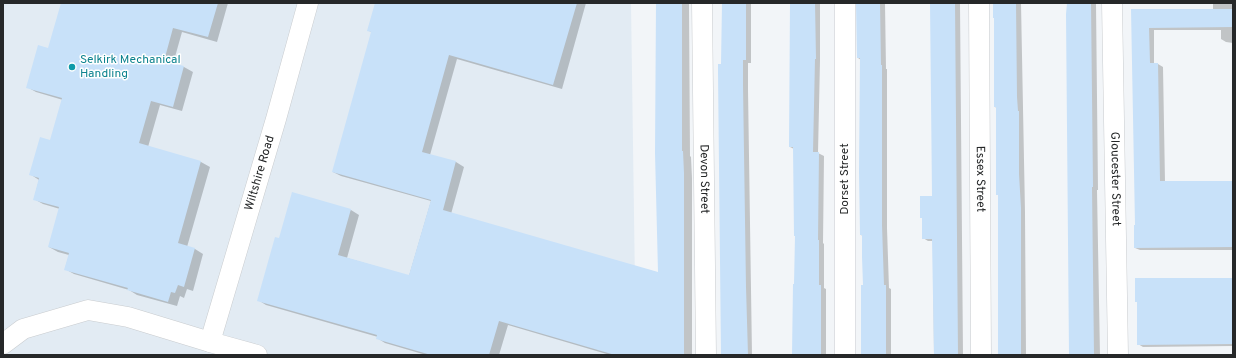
<svg xmlns="http://www.w3.org/2000/svg" width="1236" height="358" viewBox="0 0 1236 358" font-family="Overpass,sans-serif">
<rect width="100%" height="100%" fill="#f2f5f8"/>
<!-- built -->
<path fill="#e2ebf3" d="M3,3H631L636,355H3Z"/>
<!-- shadow -->
<path fill="#0003" d="M62,3H228L217,42L182,32L173,64L184,67L193,72L182,111L160,105L148,147L201,162L210,167L187,247L195,249L203,254L193,291L187,289L184,298L180,296L177,306L137,295L129,290L74,274L65,269L69,255L58,252L49,247L60,209L43,204L34,199L39,180L30,174L51,141L63,100L36,92L27,87L49,49Z
M376,3H586L562,89L457,59L430,155L456,162L464,167L451,214L659,273L657,3H689L690,156L691,157L692,178V355H610L508,325L499,355H426L385,343L377,338L378,337L266,305L258,300L279,239L351,210L359,215L347,258L409,276L431,201L341,176L333,172L372,33L368,30Z
M723,3H751V63H748V89L752,355H722Z
M791,3H820V61L818,153L824,156L823,243L824,244V288L826,289V355H793L796,236L794,149L790,147Z
M857,3H885L886,69H887V228L889,288L891,289V355H862L864,286L863,236L861,235V60L858,58Z
M932,3H960L963,355H934L933,241H928L923,238L933,197Z
M994,3H1021L1025,212L1026,355H999V195L997,108L995,107Z
M1068,3H1096L1098,190H1097L1100,355H1070Z
M1213,3H1233V43L1226,42L1221,39V30H1154V64H1158L1163,67L1165,182L1233,181V250H1140L1135,248L1136,226L1133,10H1213Z
M1233,279V346L1143,347L1138,344V302Z"/>
<!-- building -->
<path fill="#c8e1f9" d="M61,3H218L208,37L173,28L164,61L184,66L173,107L151,101L139,143L201,161L178,243L195,248L184,287L178,285L175,293L171,292L168,302L127,290L128,288L64,270L69,253L48,247L59,207L33,200L39,178L29,175L40,137L50,140L62,98L26,88L38,45L48,48Z
M375,3H577L553,85L449,55L422,152L456,161L443,210L658,272L655,153L656,3H682V151H683L684,173V355H615L499,321L489,355H431L376,339L377,335L257,301L275,237L279,238L292,192L351,209L338,255L409,275L431,200L332,172L371,32L367,31Z
M722,3H746V60H743V85L746,287L748,355H721L718,72V64H721Z
M790,3H815L816,59H815L813,152H819L818,240H819V285H821V355H792L793,284H794L795,236H794L793,147H789Z
M856,3H880L881,65H882V225L884,285H886V355H861V285H863L862,257V235H860L859,172L860,58H857Z
M930,3H955L958,355H934L932,239H922V218H920V196H932Z
M993,3H1016L1017,97L1018,111H1019V174L1021,208V355H998V195H996V107H994V18H993Z
M1067,3H1091L1093,187H1092L1094,355H1069L1066,14Z
M1131,9H1233V27L1149,28L1150,63H1158L1160,181H1233V247L1134,248V225H1135Z
M1135,278H1233V344L1137,345V302H1135Z"/>
<g fill="none" stroke-linecap="round" stroke-linejoin="round">
<!-- minor casing -->
<g stroke="#c9cccf" stroke-width="21">
<g id="minor">
<path id="s1" d="M702,3L706,355"/>
<path id="s2" d="M979,3L981,355"/>
<path id="s3" d="M1112,3L1118,355"/>
<path id="s4" d="M210,342L276,119L308,3"/>
<path d="M3,344L23,329L88,310L128,317L210,342L257,355"/>
<path d="M845,355V3"/>
</g>
</g>
<!-- minor -->
<use href="#minor" stroke="#fff" stroke-width="20"/>
</g>
<!-- markers -->
<circle fill="#0f9aa8" stroke="#fff" stroke-width="1.5" cx="72" cy="67" r="4"/>
<g text-anchor="middle" dominant-baseline="central" stroke-width="3" stroke-linejoin="round" paint-order="stroke">
<!-- culture labels -->
<g font-size="12" fill="#0d838f" stroke="#fff" text-anchor="start">
<text x="80" y="60">Selkirk Mechanical<tspan x="80" dy="14">Handling</tspan></text>
</g>
<!-- street labels -->
<g font-size="12" fill="#262829" stroke="#fff">
<text stroke="none"><textPath href="#s4" startOffset="176">Wiltshire Road</textPath></text>
<text stroke="none"><textPath href="#s1" startOffset="176">Devon Street</textPath></text>
<text transform="translate(845 179) rotate(-90)">Dorset Street</text>
<text stroke="none"><textPath href="#s2" startOffset="176">Essex Street</textPath></text>
<text stroke="none"><textPath href="#s3" startOffset="176">Gloucester Street</textPath></text>
</g>
</g>
<!-- border -->
<rect width="1236" height="358" fill="none" stroke="#262829" stroke-width="8"/>
</svg>
